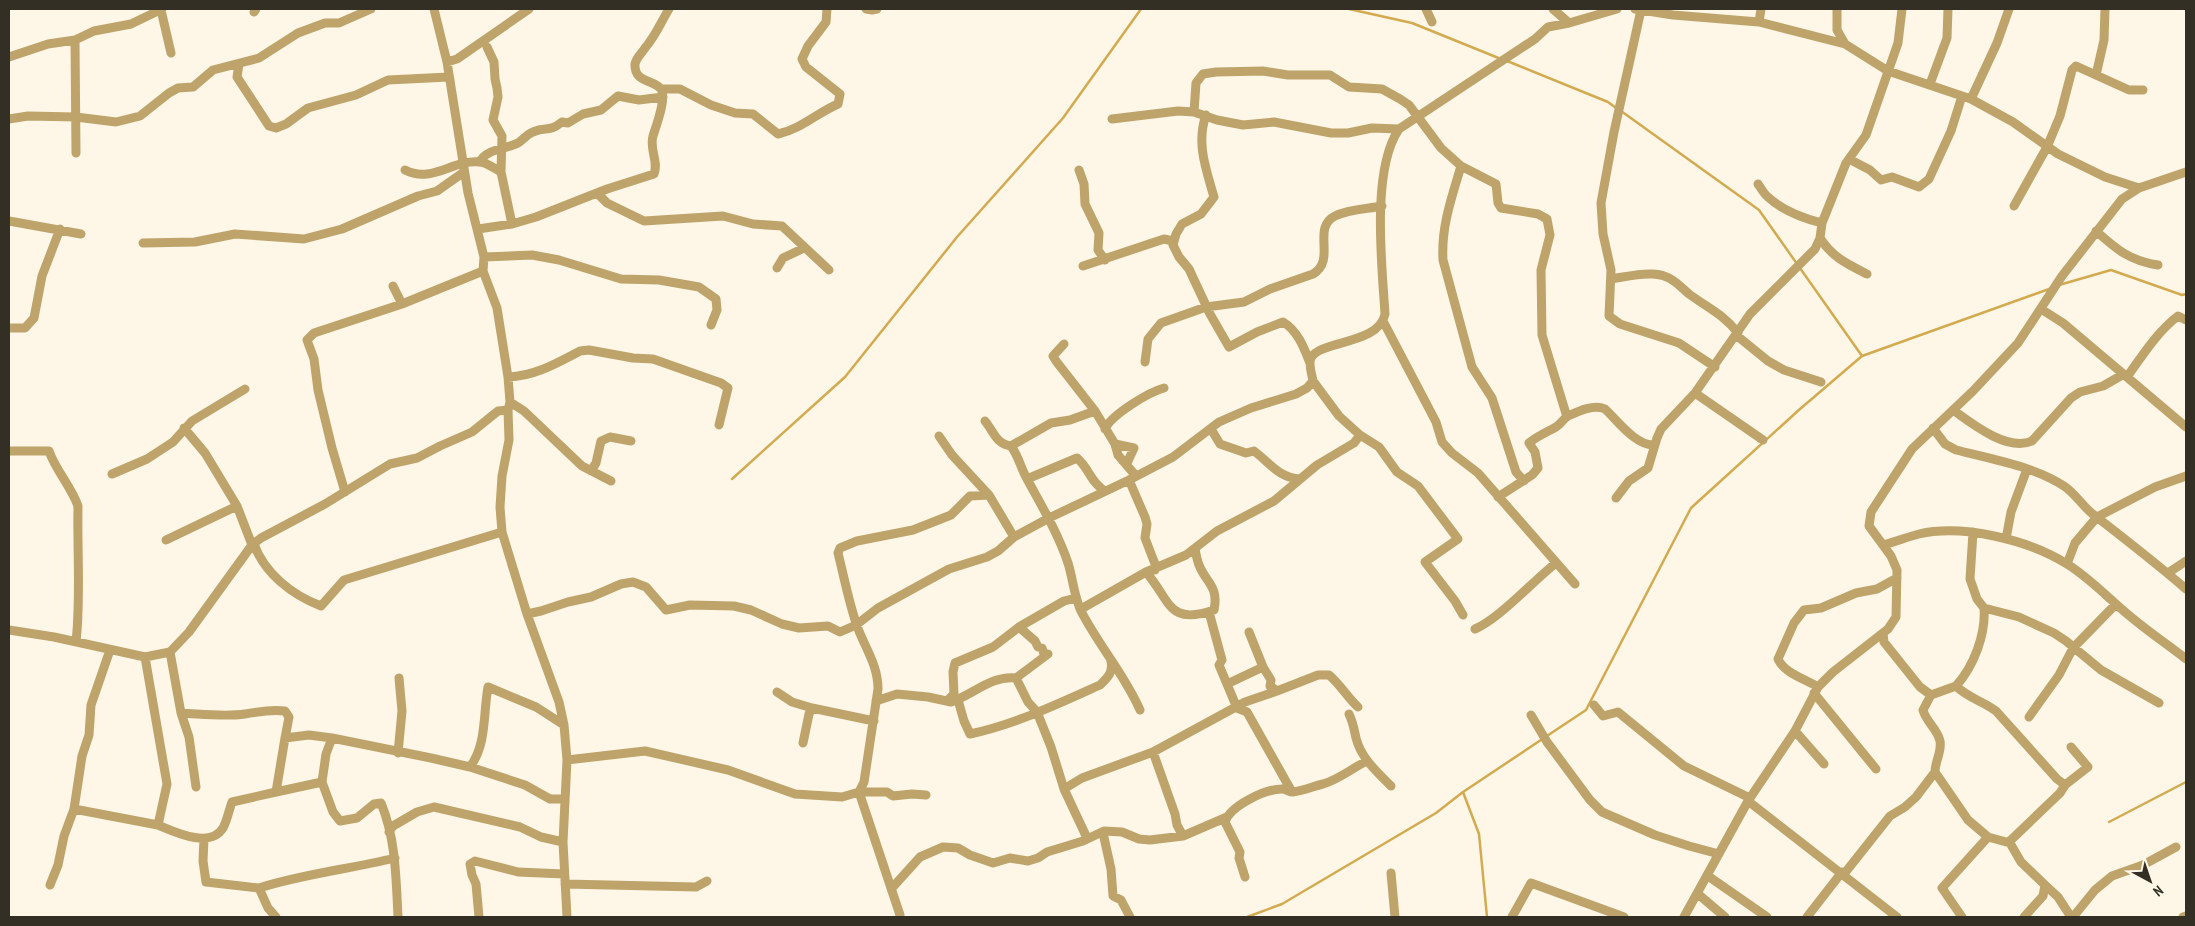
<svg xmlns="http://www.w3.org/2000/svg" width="2195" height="926" viewBox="0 0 2195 926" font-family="'PT Sans Narrow',sans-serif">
<rect width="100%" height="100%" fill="#fef7e7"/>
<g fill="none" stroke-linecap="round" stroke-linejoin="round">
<!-- stream -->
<path stroke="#d3aa4f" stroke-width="2.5" d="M1349,9L1412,23L1501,59
M1507,61L1608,102L1616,108
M1621,111L1759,210L1862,356
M2059,285L2111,270L2182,295L2186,294
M732,479L845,377L957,237L1063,118L1141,9
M1463,792L1479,834L1487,917
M2109,822L2186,782
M1247,917L1282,904L1436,813L1463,792L1586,710L1691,508L1800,409L1862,356L2052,288"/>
<!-- street -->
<path stroke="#bea46b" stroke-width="9" d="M434,9L447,62L468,193L484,257L483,271L497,308L508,377L510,402L508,410L509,440L502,476L500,507L502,532L527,614L559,702L564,725L567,760L563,842L567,917
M866,9L872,10L877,9
M1426,9L1432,22
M1553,9L1569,23
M1635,9L1673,15L1759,22L1845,44L1888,71L1971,99L2013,122L2058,154L2105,177L2139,188
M1837,9V30L1845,44
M161,10L171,53
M1641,10L1614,132L1601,203L1603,234L1611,270L1609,316L1620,324L1679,343L1715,367
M254,12L256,9
M1759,22L1761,9
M75,40L76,153
M487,47L494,62L495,79L497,88L498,97L493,120L502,136L501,172L512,224
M9,57L48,44L75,40L94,31L131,24L162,9
M447,62L457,59L529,9
M239,64L237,77L269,126L276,128L286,124L308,108L356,95L388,80L449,77
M2096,75L2104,40L2105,9
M1930,84L1947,38L1948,9
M661,89H680L711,105L735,113L753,114L778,134C801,129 817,113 838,104L840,94L806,67L802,59L808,46L826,22L827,9
M1971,99L1997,43L2009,9
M1194,112L1196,83L1203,74L1216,72L1263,71L1288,75H1330L1349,87L1382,89L1400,99L1409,105L1441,148L1461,166L1496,184L1498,203L1501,208L1538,214L1547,219L1550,235L1541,270L1542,335L1567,417
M1206,115C1196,143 1206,169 1214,197L1201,214L1182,224L1176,234L1173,245L1179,257L1189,269L1210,314L1229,347L1257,332L1283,322C1298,331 1304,348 1310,363
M9,119L28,116L76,117L116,122L140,116L169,93L178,88L193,87L213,70L259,58L298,33L325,23H339L371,9
M1112,119L1178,111L1194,112L1217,120L1243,125L1274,122L1331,133H1348L1372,128L1399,129
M1849,159L1870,170L1881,180L1892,177L1919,187L1929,179L1951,131L1962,96
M480,162C485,149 507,149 518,143C523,140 527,134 533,132C547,126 548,133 562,122L568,123L583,114L601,110L618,96L639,100L663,97
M1461,166C1452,197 1441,226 1443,260L1472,367L1492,398L1516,472L1524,481
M405,170C432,184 453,159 480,162C488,163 495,169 501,172
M1079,170L1084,184L1085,204L1099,233L1098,250L1105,260
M1758,184C1761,188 1764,194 1768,197C1783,211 1802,218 1822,223
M597,193L607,203L644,221L723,216L753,224L782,226L829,270
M2014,206L2047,147L2060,116L2072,70L2076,66L2129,90H2143
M9,221L81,234
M478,229L512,224L536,217L607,189L654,174C659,162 649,149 653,136C656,126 667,98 661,89C653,79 634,83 635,64C636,58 642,53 645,48C655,37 661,22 669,9
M2096,231C2116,249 2130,261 2158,265
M1820,238C1832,257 1847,264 1867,274
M143,243L195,242L235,234L304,239L342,229L418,196L437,191L464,172
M484,257L532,255L559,260L621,279L659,280L699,287L716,299L717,310L711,325
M1083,266L1164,239L1173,241
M777,268L783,258L804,248
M1611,279C1624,277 1640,273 1653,274C1671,275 1677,284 1689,294C1708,308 1723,314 1738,333
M393,286L402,304
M2041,309L2063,323L2186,427
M1383,321L1436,422L1442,442L1452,453L1478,473L1575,584
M9,328H25L34,318L42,276L60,229
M1736,335L1768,361L1784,370L1821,382
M1064,344L1053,356L1056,361L1095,411L1115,444L1118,455L1136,476
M1145,362L1148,339L1161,323L1206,307L1244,302L1270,289L1313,274C1337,260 1311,228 1335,216C1349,209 1367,209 1382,206
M508,377C535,376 557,363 580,351L589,350L633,358L653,359L721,383L728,388L719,425
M2127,377C2142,356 2157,332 2178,316L2186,320
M1313,381L1339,416L1360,435L1379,447L1397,472L1418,486L1458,539L1425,562L1455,601L1463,615
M1695,393L1763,440
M510,402L524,411L582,466L611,481
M1953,410C1972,424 2008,452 2032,441L2071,398L2080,392L2103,386L2124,374
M985,421C994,432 996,444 1011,446C1019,457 1020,466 1026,477C1041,505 1058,533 1068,563C1073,579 1074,596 1081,611C1099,646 1125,675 1140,710
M184,428L205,453L237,506
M1933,428L1945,444L1956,450C1992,459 2033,466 2064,486C2076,494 2083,507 2094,515C2125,539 2156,563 2186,589
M1105,429C1111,415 1149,392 1164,388
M1211,429L1220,444L1246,453L1254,451C1270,463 1279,478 1300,479
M939,436L952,455L989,495L1014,537
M1115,444L1134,448L1127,463
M1011,446L1051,423L1070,420L1095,411
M9,451H49C56,471 71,486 78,506C77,551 81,597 76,642
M591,471L596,463L601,441L610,437L631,441
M112,474L147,459L173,442L192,421L245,389
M1027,479L1077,458C1089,468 1091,483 1105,491
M1129,480L1145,517L1147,524L1145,538L1155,564V570
M345,492L332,448L318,390L314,359L307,340L314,333L402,304L483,271
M1498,497L1532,475L1538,468L1535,452L1529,443C1537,436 1547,432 1556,427C1561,424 1563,419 1568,416C1579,411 1594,404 1605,409C1618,421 1636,446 1654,445
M1616,498L1629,481L1648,468L1657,438L1661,429L1695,393L1750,314L1815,249L1820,238L1822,223L1846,163L1866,135L1898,43L1902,9
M1973,532L1970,579L1977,599L1984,608L2019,617L2054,633L2066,641L2101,670L2159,703
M2006,539L2011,512L2027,469
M166,540L237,506L252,545
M254,544C264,573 292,595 321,606L344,580L502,532
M1883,545C1895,542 1907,537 1919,534C1963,524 2029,540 2067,564C2090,578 2110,600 2131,617C2149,632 2168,645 2186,659
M2067,564L2075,543L2097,517L2155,487L2186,476
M1146,572L1186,555L1217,531L1274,501L1317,465L1354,443L1360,435
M2168,573L2186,561
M1984,608C1986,634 1974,666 1956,686C1968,698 1983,701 1996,711L2057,779L2065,785L2060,793L2011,840L2010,843
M1081,609L1146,572C1171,601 1168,626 1214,610C1219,586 1206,583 1199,565C1197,560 1196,554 1195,549
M1209,612L1222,660L1219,665L1237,708L1247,712L1292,792
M527,614L541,611L568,602L591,597L621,584L633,582L646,587L666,610L690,605L734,606L751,610L782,624L799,628L828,626L840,632L856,625L878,608L949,569L987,557L998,551L1014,537L1049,518L1129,480L1173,457L1219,422L1251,408L1296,394L1307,388L1313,381C1312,374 1308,364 1311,358C1320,340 1379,345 1385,314C1382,265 1371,170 1399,129L1535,39L1548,27L1569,23L1617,9
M1475,629C1499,619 1533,581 1556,563
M9,630L54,637L145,657L170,652L189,632L252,545L261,538L325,504L390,464L417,458L440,446L472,432L498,411L508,410
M1249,632L1263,667
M1883,633L1884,642L1920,687L1931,695L1956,686
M170,652L181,713L189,737L196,787
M145,657L167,784L158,825C175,832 210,849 223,828C227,821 229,810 232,802L276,792L285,738
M1016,678L1028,702L1037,712L1051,747L1064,789L1087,838
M1227,684L1263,667L1271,680L1270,686L1277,691L1318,675H1329C1340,684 1347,697 1358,707
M1818,687C1805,679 1784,673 1778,659L1794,623L1804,610L1821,608L1856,593L1877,589L1897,578
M777,692L792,702L812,708
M1814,693L1876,769
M1931,695L1923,710C1926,722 1937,728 1940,741C1942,752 1935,761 1935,772L1968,820L1988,837L2010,843L2021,862L2045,885L2043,896L2024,917
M948,700L954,694L953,672L955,663L993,647L1019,627L1064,601L1076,598
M958,700L964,721L970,734C1016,724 1058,704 1100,685C1108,677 1113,673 1111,661
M876,701L897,694L928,697L951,702C973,695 991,675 1016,678L1048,654H1044L1042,648L1038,647L1035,641L1019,627
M1594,705L1603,716L1618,712L1684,766L1750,798
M181,713C202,714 224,717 245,714C259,712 270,709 285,711L289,717L285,738L309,735L332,738L431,758L470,767L525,785L550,799H564
M1349,714C1353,722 1354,729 1356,738C1361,758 1377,772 1391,786
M1531,715L1547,742L1590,800L1602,812L1655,835L1689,846L1719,854
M2029,717L2059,675L2073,648L2116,604
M1795,731L1824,764
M803,743L809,714L812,708L874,721
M1153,752L1175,814L1177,825L1183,836
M398,753L402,711L399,678
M567,760L645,751L728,770L795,794L842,797L859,792H887L893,796L912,794L926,795
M470,767C487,744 483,714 488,687L536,707L564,725
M322,782L326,754L332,738
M2065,785L2088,767L2071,747
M1064,789L1082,778L1153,752L1245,702L1277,691
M276,792L322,782L333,812L340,821L357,818L374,804L381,803C396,839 396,879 398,917
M1748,801L1897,917
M74,809L158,825
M389,832L393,826L417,812L434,807L520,827L541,837L563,842
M1103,833L1111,869L1113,896L1121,900L1130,917
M204,839L203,861L206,882L259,888
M1391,873L1395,917
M1844,874L1890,816L1905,807L1916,797L1935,772
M1708,876L1767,917
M1245,877L1239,858L1240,852L1225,822C1230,806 1265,789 1282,789C1286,789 1289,792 1293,792C1303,791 1314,786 1323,784C1340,779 1352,768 1367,761
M565,884L696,887L707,881
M50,885L58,865L64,836L74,809L82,756L89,735L91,705L110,650
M2045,885L2058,897L2071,917
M892,888L920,857L943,847L958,848L970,855L993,863L1010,858L1028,861L1038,858L1047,852L1083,841L1104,831L1122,832L1139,839L1150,840L1183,836L1227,817
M1698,894L1725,917
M900,915L859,792L864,782L878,689C878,665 865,648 857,626C849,603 844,577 838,553L840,548L857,541L913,530L951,515L970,496L989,495
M276,917L268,908L259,888C303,874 350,869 395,858
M479,917L476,884L472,875L470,864L475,861L518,872L564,874
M1512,917L1531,883L1624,917
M1684,917L1748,801L1795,731L1818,687L1833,672L1888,629L1896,617L1897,570L1891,556L1869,526L1871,512L1912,449L1973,391L2018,343L2062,276L2122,199L2139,188L2186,172
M1807,917L1842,872
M1962,917L1942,888L1988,837
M2073,917L2095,890L2112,876L2143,865L2176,847
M2183,917L2186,916"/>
</g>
<!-- border -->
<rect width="2195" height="926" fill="none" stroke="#342f25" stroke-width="20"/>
<!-- north arrow -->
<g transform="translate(2150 881) rotate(140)" stroke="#fef7e7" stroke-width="4" paint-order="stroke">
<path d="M0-4L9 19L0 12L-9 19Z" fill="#342f25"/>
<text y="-8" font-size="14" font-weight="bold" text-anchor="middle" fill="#342f25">N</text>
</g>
</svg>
